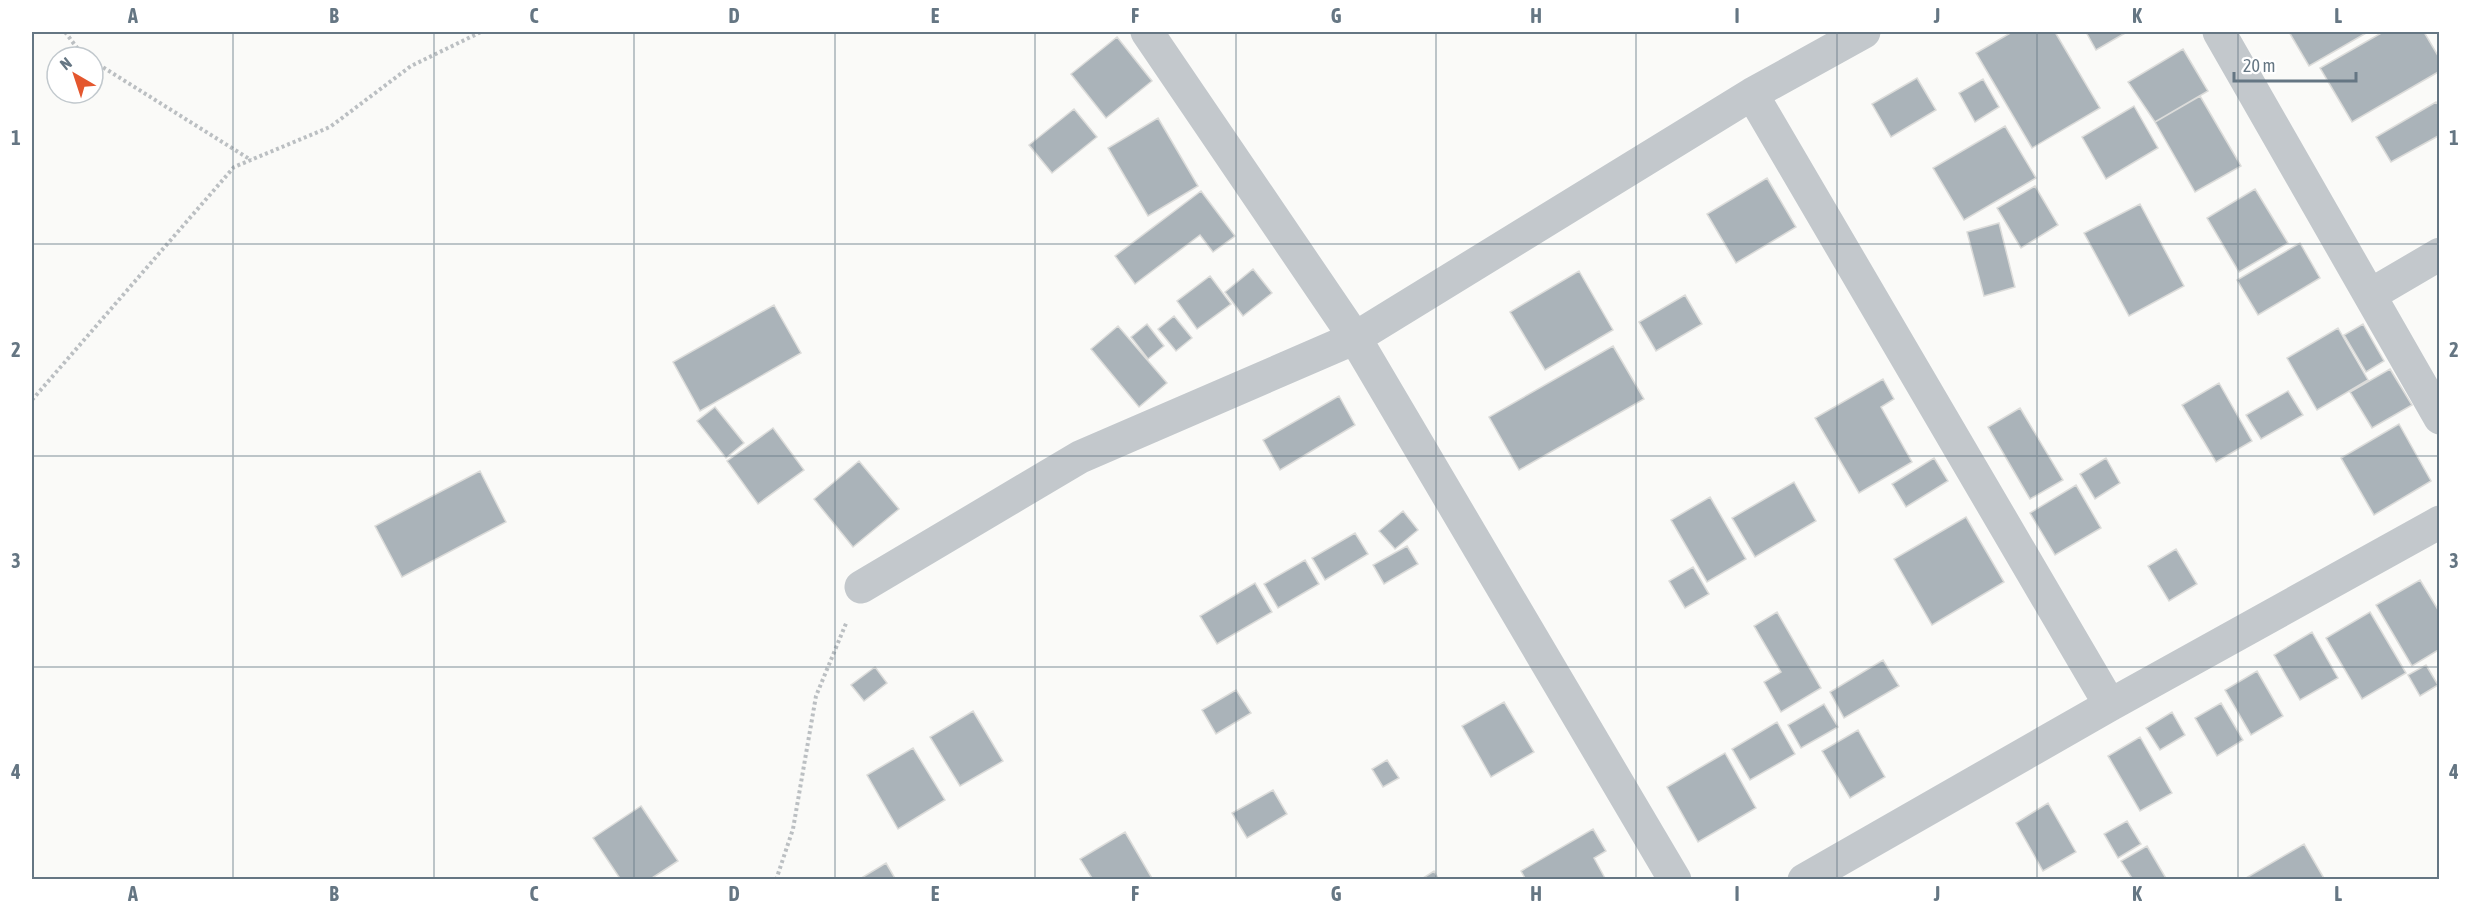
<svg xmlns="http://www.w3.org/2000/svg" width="2471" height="911" viewBox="0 0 2471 911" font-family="'Asap Condensed',sans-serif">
<rect width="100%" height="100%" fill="#fafaf8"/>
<!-- building -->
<path fill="#aab3b9" stroke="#dcdcda" stroke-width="1.5" d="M2012,32H2055L2100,108L2032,148L1976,53Z
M2086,32H2127L2096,50Z
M2289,32H2368L2309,66Z
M2383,32H2424L2440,59V71L2352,122L2320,68Z
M1117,37L1152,81L1106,118L1071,74Z
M2183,49L2208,91L2155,122L2128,82Z
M1917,78L1936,110L1891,137L1872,104Z
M1983,79L1999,107L1975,122L1959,93Z
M2200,96L2241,166L2195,192L2155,122Z
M2436,102L2440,107V135L2391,162L2376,137Z
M2134,106L2158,148L2106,179L2082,137Z
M1074,109L1097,137L1052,173L1029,145Z
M1158,118L1198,186L1148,216L1108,148Z
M2005,126L2036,178L1964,220L1933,168Z
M1767,178L1796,227L1736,263L1707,214Z
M2035,186L2058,225L2021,248L1997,208Z
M2255,189L2288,243L2239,272L2207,218Z
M1201,191L1235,236L1213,252L1200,235L1135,284L1115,256Z
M2140,204L2184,286L2129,316L2084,233Z
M1999,223L2015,287L1984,296L1967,232Z
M2300,243L2320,278L2258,315L2237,280Z
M1253,269L1272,293L1243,316L1225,292Z
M1579,271L1613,330L1545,370L1510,312Z
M1210,276L1231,304L1197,329L1177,301Z
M1685,295L1702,324L1656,351L1639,322Z
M774,305L801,353L700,411L673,362Z
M1174,316L1192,338L1176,351L1158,329Z
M1147,324L1164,346L1148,359L1131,337Z
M2363,324L2384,361L2366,372L2344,335Z
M1118,326L1167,383L1139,407L1091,349Z
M2338,328L2368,380L2317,410L2287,358Z
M1613,346L1644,399L1519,470L1489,417Z
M2390,369L2412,405L2372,428L2350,392Z
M1883,379L1894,399L1881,407L1912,462L1859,493L1815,418Z
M2219,383L2252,441L2216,462L2182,405Z
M2288,391L2303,415L2261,439L2246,415Z
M1339,396L1355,425L1280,470L1263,440Z
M715,407L744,443L726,458L697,421Z
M2020,408L2063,480L2030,499L1988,427Z
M2399,424L2431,481L2374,515L2341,458Z
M773,428L804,470L758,504L727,461Z
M1934,458L1948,481L1906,507L1892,484Z
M2106,458L2120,483L2095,499L2080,474Z
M859,461L899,509L853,547L814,499Z
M480,471L506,522L402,577L375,526Z
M1794,482L1816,521L1755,557L1732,518Z
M2076,485L2101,528L2055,555L2030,513Z
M1710,497L1746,559L1707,582L1671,520Z
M1403,511L1418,530L1395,549L1379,531Z
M1966,517L2004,582L1932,625L1894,559Z
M1355,533L1368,554L1325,580L1312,558Z
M1407,546L1418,564L1384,584L1373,565Z
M2176,549L2197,584L2169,601L2148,566Z
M1305,560L1319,584L1278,608L1264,584Z
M1693,567L1709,594L1685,608L1669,581Z
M2420,580L2440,613V649L2412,666L2376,605Z
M1255,583L1272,612L1217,644L1200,616Z
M1777,612L1821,688L1781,712L1764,682L1781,672L1754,626Z
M2370,612L2406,673L2362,699L2326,638Z
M2312,632L2338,678L2300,700L2274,655Z
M1883,660L1899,686L1844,718L1830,692Z
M2426,665L2438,685L2420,696L2408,675Z
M875,667L887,683L864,701L851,685Z
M2257,671L2283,716L2251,735L2225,690Z
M1236,690L1251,713L1216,734L1202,710Z
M1504,702L1534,752L1491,777L1462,726Z
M2221,703L2243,740L2217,756L2195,718Z
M1824,704L1838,727L1801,748L1788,725Z
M973,711L1003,761L960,786L930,737Z
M2172,712L2185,735L2160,750L2146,728Z
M1777,722L1795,754L1750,780L1732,749Z
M1858,730L1885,777L1850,798L1822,751Z
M2140,737L2172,793L2140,811L2108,756Z
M913,748L945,800L898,829L867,775Z
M1725,753L1756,808L1698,842L1667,787Z
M1387,760L1399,778L1383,787L1372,769Z
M1273,790L1287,814L1247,838L1232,813Z
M2048,803L2076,852L2043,871L2016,823Z
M641,806L678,861L649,880H621L593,838Z
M2127,821L2141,844L2118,858L2104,834Z
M1593,829L1606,851L1594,858L1606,880H1526L1521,871Z
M1125,832L1153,880H1093L1080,859Z
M2304,844L2325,880H2247L2246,878Z
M2147,846L2167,880H2133L2121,861Z
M886,863L896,880H858Z
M1434,871L1439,880H1420Z"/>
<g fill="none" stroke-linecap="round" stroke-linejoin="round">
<!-- path -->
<path stroke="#bbbfc2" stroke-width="4" stroke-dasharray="3 3" stroke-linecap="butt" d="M65,32L81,53L87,57
M93,61L251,160
M32,400L234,167L330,127L411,66L481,32
M776,880L793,829L816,696L847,621"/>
<!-- street -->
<path stroke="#c3c8cc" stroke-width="33" d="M1147,32L1355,338L1675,880
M2219,32L2440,418
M1752,94L2110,705
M2370,295L2440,254
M861,587L1080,457L1355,338L1752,94L1864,32
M1804,880L2110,705L2440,522"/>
</g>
<!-- grid -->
<path fill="none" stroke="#657683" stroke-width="1.5" stroke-opacity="0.55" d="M233,32V880M434,32V880M634,32V880M835,32V880M1035,32V880M1236,32V880M1436,32V880M1636,32V880M1837,32V880M2037,32V880M2238,32V880M32,244H2440M32,456H2440M32,667H2440"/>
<!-- border -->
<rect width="2471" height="911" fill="none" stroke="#ffffff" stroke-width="66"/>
<!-- north arrow -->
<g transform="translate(75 75) rotate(321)"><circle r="28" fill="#ffffff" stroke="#c1c8cd" stroke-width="1.5"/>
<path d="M0-4.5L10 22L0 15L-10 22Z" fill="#e4572e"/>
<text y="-9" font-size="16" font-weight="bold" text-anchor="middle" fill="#657683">N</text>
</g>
<!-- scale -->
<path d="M2234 72v9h122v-9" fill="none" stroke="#657683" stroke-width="3"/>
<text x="2243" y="72" font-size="18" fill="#657683" stroke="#ffffff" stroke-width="4.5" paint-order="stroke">20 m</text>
<rect x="33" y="33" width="2405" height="845" fill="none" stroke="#657683" stroke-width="2"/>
<g font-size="20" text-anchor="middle" font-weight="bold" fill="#657683">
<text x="133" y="23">A</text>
<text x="334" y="23">B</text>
<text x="534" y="23">C</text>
<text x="734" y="23">D</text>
<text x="935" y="23">E</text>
<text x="1135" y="23">F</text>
<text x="1336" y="23">G</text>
<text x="1536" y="23">H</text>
<text x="1737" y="23">I</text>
<text x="1937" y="23">J</text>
<text x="2137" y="23">K</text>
<text x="2338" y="23">L</text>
<text x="16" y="145">1</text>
<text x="2454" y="145">1</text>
<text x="16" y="357">2</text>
<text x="2454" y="357">2</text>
<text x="16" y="568">3</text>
<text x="2454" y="568">3</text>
<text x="16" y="779">4</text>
<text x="2454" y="779">4</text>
<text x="133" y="901">A</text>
<text x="334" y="901">B</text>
<text x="534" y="901">C</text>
<text x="734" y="901">D</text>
<text x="935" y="901">E</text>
<text x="1135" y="901">F</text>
<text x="1336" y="901">G</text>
<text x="1536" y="901">H</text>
<text x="1737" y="901">I</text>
<text x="1937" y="901">J</text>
<text x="2137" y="901">K</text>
<text x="2338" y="901">L</text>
</g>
</svg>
